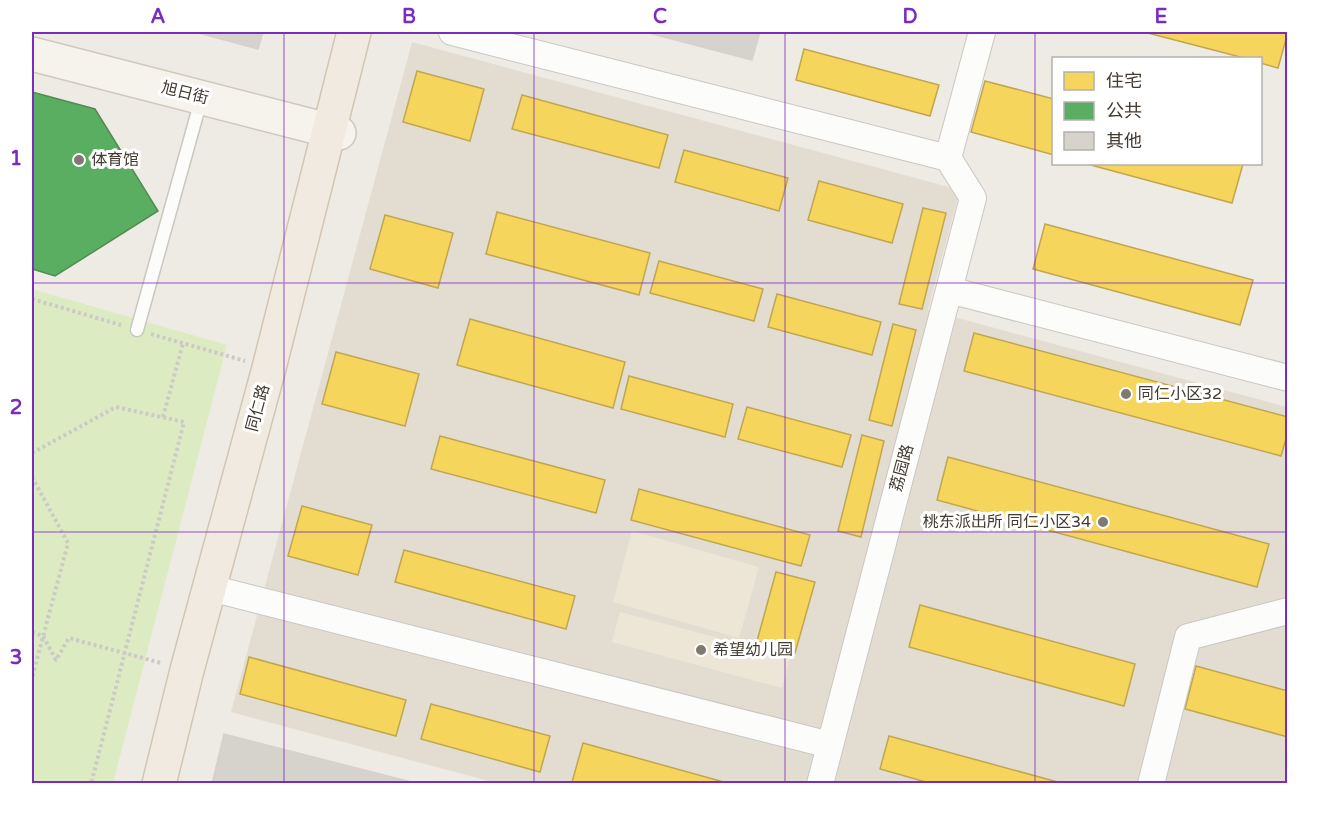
<svg xmlns="http://www.w3.org/2000/svg" width="1319" height="815" viewBox="0 0 1319 815" font-family="'Varela Round','Noto Sans SC',sans-serif">
<rect width="100%" height="100%" fill="#eeebe5"/>
<!-- residential -->
<path fill="#e3ddd1" d="M412,42L960,190L928,310L1287,407V783H496L231,712Z"/>
<!-- education -->
<path fill="#ede6d6" d="M632,531L759,567L739,638L613,602Z
M620,612L790,657L782,688L612,642Z"/>
<!-- green -->
<path fill="#ddebc2" d="M32,289L227,345L113,783H32Z"/>
<!-- homes -->
<path fill="#f6d55c" stroke="#c0a74f" stroke-width="1.5" d="M1144,32H1288L1278,68L1260,63V58H1244Z
M804,49L939,85L930,116L796,80Z
M417,71L484,89L470,141L403,122Z
M985,81L1054,99V155L971,132Z
M522,95L668,135L659,168L512,129Z
M684,150L788,178L779,211L675,182Z
M1087,164H1243L1232,203Z
M819,181L903,204L892,243L808,220Z
M923,208L946,213L922,309L899,304Z
M497,212L650,253L639,295L486,254Z
M385,215L453,233L438,288L370,269Z
M1045,224L1253,280L1240,325L1033,269Z
M659,261L763,289L754,321L650,293Z
M777,294L881,322L872,355L768,327Z
M470,319L625,362L613,408L457,365Z
M893,324L916,330L892,426L869,420Z
M974,333L1288,417V432L1281,456L964,371Z
M336,352L419,374L405,426L322,404Z
M629,376L733,404L725,437L621,409Z
M747,407L851,435L842,467L738,439Z
M862,435L884,441L861,537L838,531Z
M440,436L605,480L596,513L431,469Z
M948,457L1269,544L1257,587L937,500Z
M639,489L810,535L801,566L631,520Z
M302,506L372,525L358,575L288,556Z
M404,550L575,596L566,629L395,582Z
M776,572L815,582L795,653L757,641Z
M920,605L1135,664L1124,706L909,647Z
M249,657L406,700L396,736L240,694Z
M1196,666L1288,691V737L1185,709Z
M431,704L550,736L540,772L421,739Z
M889,736L1065,784H933L880,769Z
M583,743L731,784H579L572,782Z"/>
<!-- public -->
<path fill="#5aae61" stroke="#538c53" stroke-width="1.5" d="M32,92L95,109L158,211L55,276L32,269Z"/>
<!-- building -->
<path fill="#d6d2cc" stroke="#d6d2cb" stroke-width="1.5" d="M195,32H263L258,49Z
M645,32H760L752,60Z
M224,734L419,784H212Z"/>
<g fill="none" stroke-linecap="round" stroke-linejoin="round">
<!-- lane casing -->
<g stroke="#cac7c1" stroke-width="15">
<path id="lane" d="M137,330L201,100"/>
</g>
<!-- street casing -->
<g stroke="#cac7c1" stroke-width="28">
<path id="street" d="M452,32L948,158
M948,158L982,32
M949,290L1288,378
M210,588L830,745
M820,784L973,198L948,158
M1151,784L1188,637L1288,611"/>
</g>
<!-- secondary casing -->
<g stroke="#cfc9bc" stroke-width="36">
<path id="secondary" d="M32,54L339,133"/>
</g>
<!-- primary casing -->
<g stroke="#d2c6b1" stroke-width="36">
<path id="primary" d="M159,784L187,670L269,368L354,32"/>
</g>
<!-- path -->
<path stroke="#cccac5" stroke-width="4" stroke-dasharray="3 3" stroke-linecap="butt" d="M32,299L121,325
M151,334L245,361
M163,417L183,343
M32,453L116,407L184,422L91,784
M32,477L68,543L32,678
M32,632L43,636L56,660L69,638L161,663"/>
<!-- lane -->
<use href="#lane" stroke="#fcfcfb" stroke-width="12"/>
<!-- street -->
<use href="#street" stroke="#fcfcfb" stroke-width="26"/>
<!-- secondary -->
<use href="#secondary" stroke="#f6f3ec" stroke-width="33"/>
<!-- primary -->
<use href="#primary" stroke="#f0eae1" stroke-width="33"/>
</g>
<!-- grid -->
<path fill="none" stroke="#7b2cbf" stroke-width="1.5" stroke-opacity="0.55" d="M284,32V784M534,32V784M785,32V784M1035,32V784M32,283H1288M32,532H1288"/>
<!-- markers -->
<g fill="#7f7970" stroke="#fff" stroke-width="2">
<circle cx="79" cy="160" r="6"/>
<circle cx="1126" cy="394" r="6"/>
<circle cx="1103" cy="522" r="6"/>
<circle cx="701" cy="650" r="6"/>
</g>
<g text-anchor="middle" dominant-baseline="central" stroke-width="6" stroke-linejoin="round" paint-order="stroke">
<!-- street labels -->
<g font-size="16" fill="#433b31" stroke="#fff">
<text transform="translate(185 93) rotate(14)">旭日街</text>
<text transform="translate(258 408) rotate(-75)">同仁路</text>
<text transform="translate(902 468) rotate(-75)">荔园路</text>
</g>
<!-- poi labels -->
<g font-size="16" fill="#433b31" stroke="#fff" text-anchor="start">
<text x="91" y="160">体育馆</text>
<text x="1138" y="394">同仁小区32</text>
<text x="1091" y="522" text-anchor="end">桃东派出所 同仁小区34</text>
<text x="713" y="650">希望幼儿园</text>
</g>
</g>
<!-- border -->
<rect width="1319" height="815" fill="none" stroke="#ffffff" stroke-width="66"/>
<!-- legend -->
<rect x="1052" y="57" width="210" height="108" fill="#ffffff" stroke="#b4b1ad" stroke-width="1.5"/>
<rect x="1064" y="72" width="30" height="18" fill="#f6d55c" stroke="#b4b1ad" stroke-width="1.5"/>
<text x="1106" y="87" font-size="18" fill="#433b31">住宅</text>
<rect x="1064" y="102" width="30" height="18" fill="#5aae61" stroke="#b4b1ad" stroke-width="1.5"/>
<text x="1106" y="117" font-size="18" fill="#433b31">公共</text>
<rect x="1064" y="132" width="30" height="18" fill="#d6d2cc" stroke="#b4b1ad" stroke-width="1.5"/>
<text x="1106" y="147" font-size="18" fill="#433b31">其他</text>
<rect x="33" y="33" width="1253" height="749" fill="none" stroke="#7b2cbf" stroke-width="2"/>
<g font-size="20" text-anchor="middle" font-weight="bold" fill="#7b2cbf">
<text x="158" y="23">A</text>
<text x="409" y="23">B</text>
<text x="660" y="23">C</text>
<text x="910" y="23">D</text>
<text x="1161" y="23">E</text>
<text x="16" y="165">1</text>
<text x="16" y="414">2</text>
<text x="16" y="664">3</text>
</g>
</svg>
